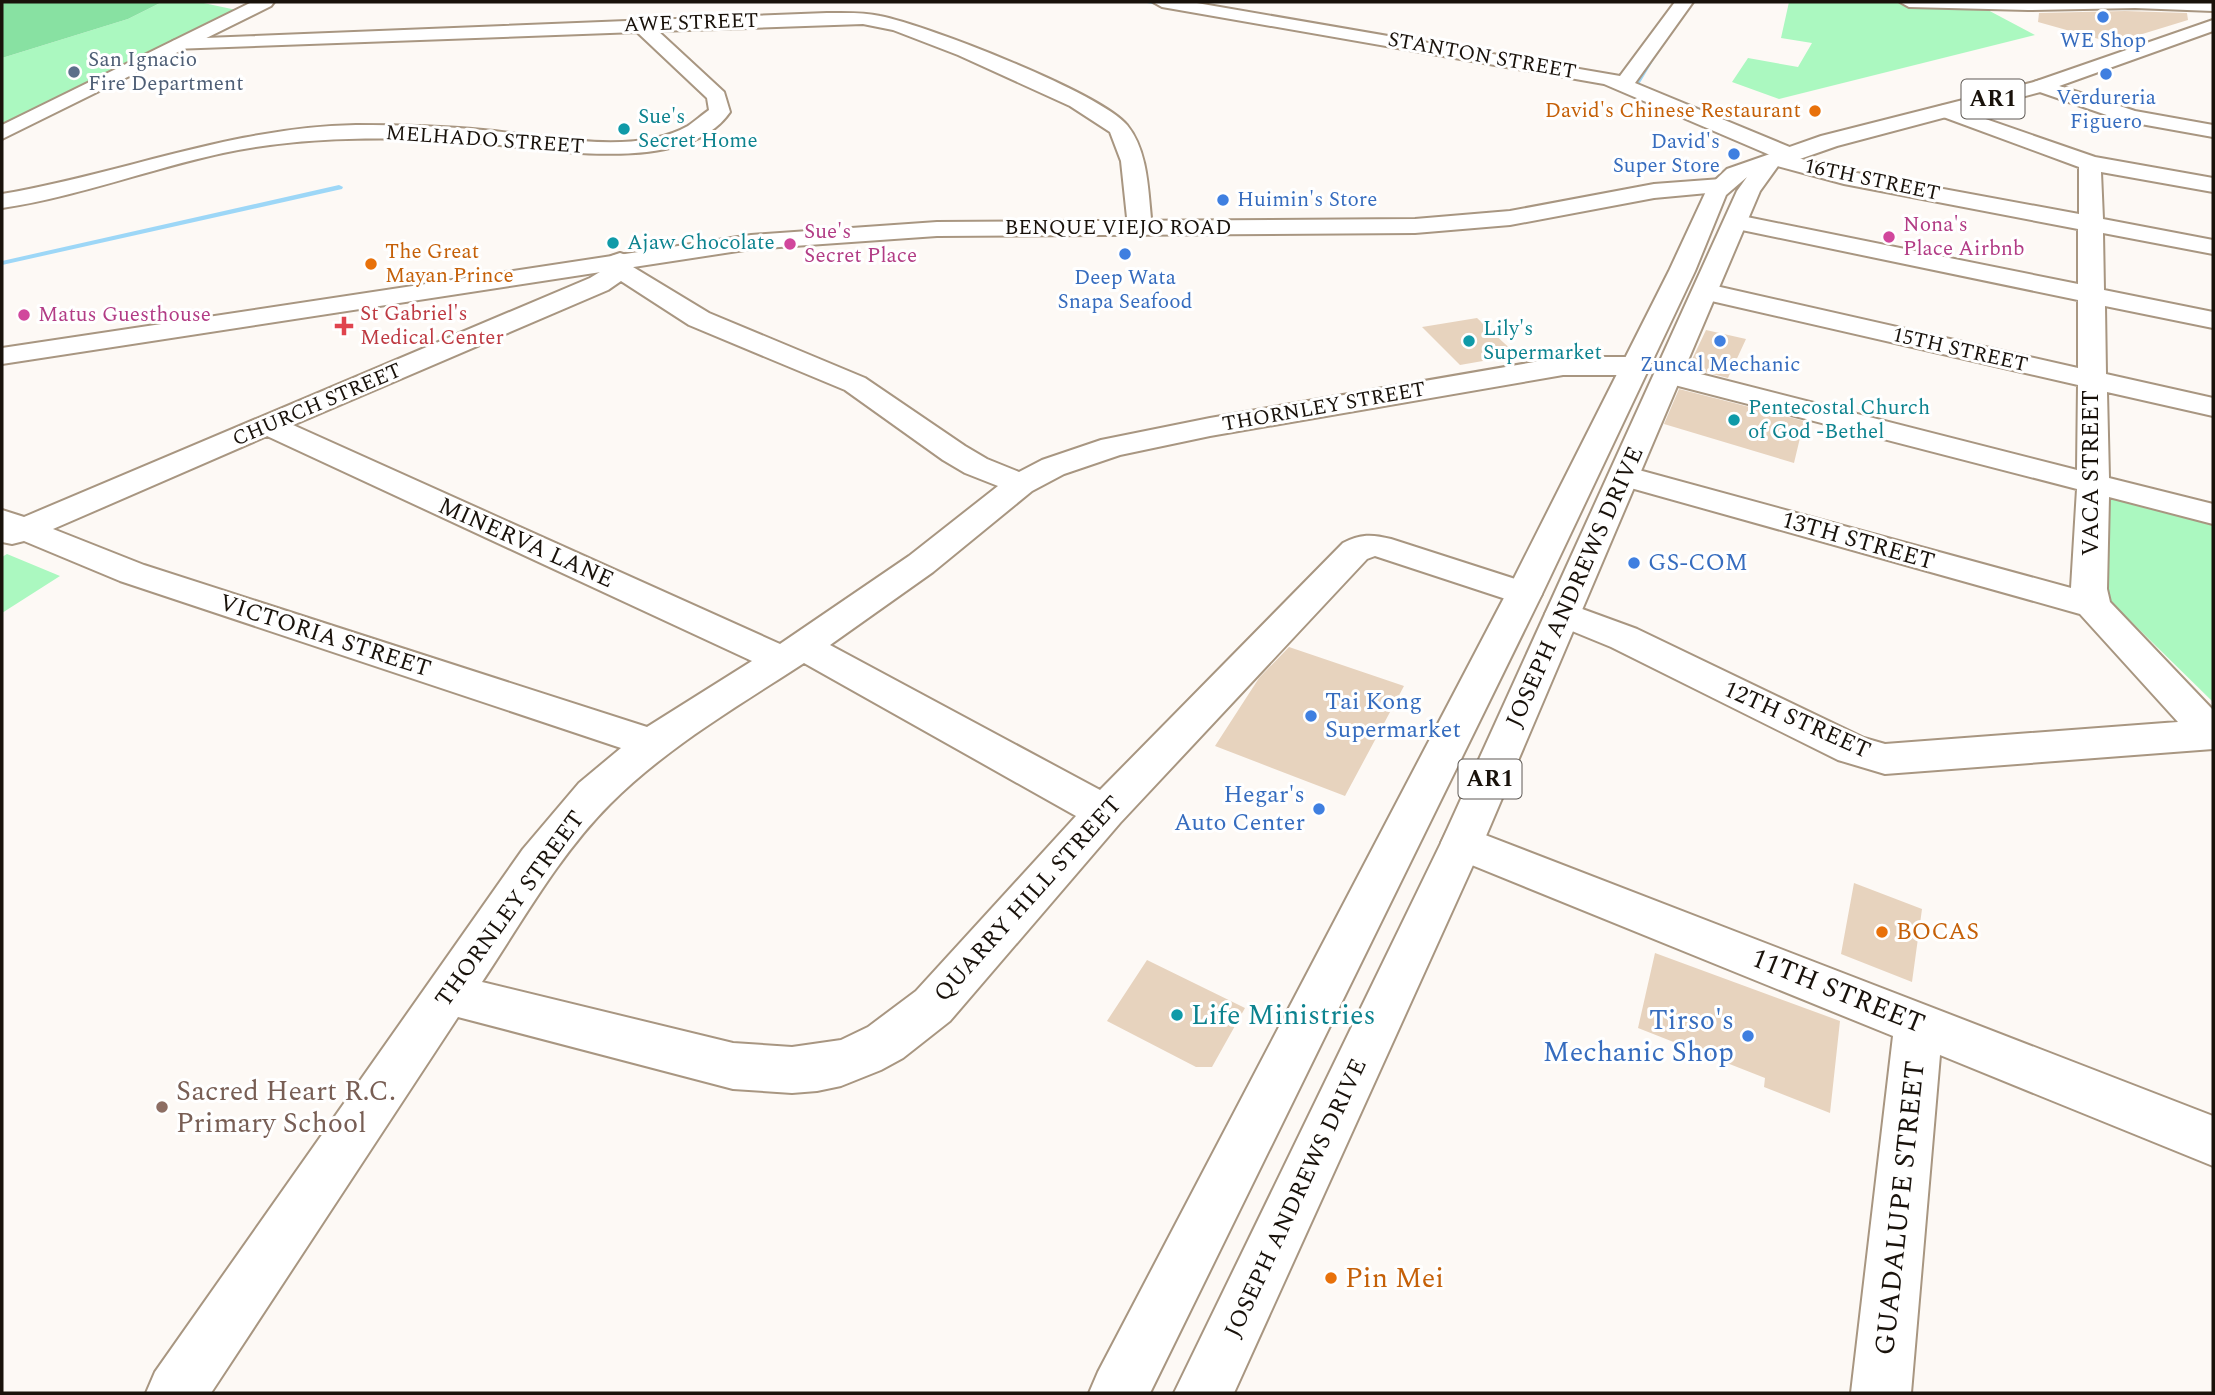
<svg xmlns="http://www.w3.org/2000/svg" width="2215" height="1395" viewBox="0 0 2215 1395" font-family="Spectral,serif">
<rect width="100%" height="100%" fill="#fdf9f5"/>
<!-- green -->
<path fill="#abf8c0" d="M162,2H199L241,11L2,126V58L128,19Z
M1789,2H2138L2150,7L1984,8L2035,35L1779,99L1732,82L1748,58L1798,67L1812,43L1781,38Z
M2105,492L2213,519V702L2102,593Z
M7,554L60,576L2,613V557Z"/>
<!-- forest -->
<path fill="#88e1a2" d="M2,2H162L128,19L2,58Z"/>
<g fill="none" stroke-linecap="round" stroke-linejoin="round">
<!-- stream -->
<path fill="#9dd7f7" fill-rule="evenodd" d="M1142,2H1155L1175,6L1172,8Z
M1651,55L1656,56L1638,86H1634Z
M339,185L343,187L342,189L2,265V261Z"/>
</g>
<!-- building -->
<path fill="#e7d3be" d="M2125,11L2187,13L2188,20L2113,43L2038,22L2039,13Z
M1477,318L1517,355L1460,365L1422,327Z
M1706,330L1746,339L1728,378L1688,368Z
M1679,389L1804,421L1794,463L1664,424Z
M1289,647L1404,686L1345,796L1215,746L1259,678Z
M1854,883L1922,909L1912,982L1841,954Z
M1655,953L1840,1021L1830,1113L1764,1087L1765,1078L1638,1028Z
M1147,960L1245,1008L1212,1067H1196L1107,1021Z"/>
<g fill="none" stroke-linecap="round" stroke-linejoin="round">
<!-- minor casing -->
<g stroke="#a89681" stroke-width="4">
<path id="minor" d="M1153,2H1191L1620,76L1675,2H1693L1635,83L1797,150L1800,155L1798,158L1846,171L2079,214V167L1938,115L1935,111L1938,107L1945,105L2095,157L2213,178V192L2101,172L2103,219L2213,240V254L2103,233L2104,290L2213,312V328L2105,306L2106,374L2213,398V416L2107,392L2109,478L2213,504V524L2109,497L2107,589L2110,602L2213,710V749L1885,774L1838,760L1611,647L1550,622L1545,614L1550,606L1563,602L1637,629L1864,738L1885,744L2178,722L2080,614L1613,483L1608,476L1613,469L1624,466L2071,588L2077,489L1659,381L1655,375L1659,369L1669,366L2077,470L2078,385L1707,300L1698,298L1694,292L1698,286L1707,284L2078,368V300L1737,229L1728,227L1725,222L1728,217L1737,215L2078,284V229L1844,184L1770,164L1767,159L1770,155L1604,84L1162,7Z
M827,13C845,13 863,12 880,16C926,25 1099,92 1127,125C1149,152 1148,194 1152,227L1149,232L1140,234L1131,232L1128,227L1121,161L1110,132L1070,106L958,55L893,30L863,24L658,31L724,92L730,112C682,182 522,144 450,140C374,137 298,137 223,153C149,169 77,197 2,208V194C121,174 233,127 356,125C398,125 441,126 483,130C543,135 633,157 688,126C695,121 702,115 709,110L707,98L637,32L173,49L171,45L173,41L180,39Z
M2041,80L2135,111L2213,125V137L2124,121L2034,90L2031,86L2034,82Z
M620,253L629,256L633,267L709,313L865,378L965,446L987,459L1019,472L1042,460L1101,440L1210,418L1563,357H1634L1644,360L1648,366L1644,372L1634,375H1563L1210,436L1120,455L1064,474L1032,491L933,572L830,645L1100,790L1343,543C1360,534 1372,534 1391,539L1537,586L1542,594L1537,602L1524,605L1375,556L1367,559L1120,823L950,1021L903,1058L881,1070L841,1086L817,1091L792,1093L733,1089L458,1017L211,1393H146L155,1372L523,849L579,783L621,748L120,581L24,541L12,544L2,542V510L24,517L590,278L608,267L607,261L611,256ZM621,281L689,325L845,390L943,460L965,473L998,486L909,556L780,644L293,425L608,290ZM267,436L752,661L647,727L144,565L53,529ZM804,663L1076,816L916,991L868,1027L841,1040L792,1047L733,1043L482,982C522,922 559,855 610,804C667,747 738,706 804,663Z
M1462,826L2213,1116V1166L1940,1055L1911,1393H1851L1893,1036L1447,855L1441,843L1447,831Z"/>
</g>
<!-- major casing -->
<g stroke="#a89681" stroke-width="4">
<path id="major" d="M252,2H274L271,6L2,139V125Z
M1900,2H2208L2213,3V11L2135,8L2028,10L1909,7Z
M1721,179L1729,181L1733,186L1729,191L1654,198L1510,225L1415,233L937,236L751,249L2,364V348L751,235L937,222L1415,219L1510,211L1654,184Z"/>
</g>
<!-- highway casing -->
<g stroke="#a89681" stroke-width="4">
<path id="highway" d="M2213,20V31L2048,90L1837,146L1797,160L1778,166L1760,191L1483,843L1234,1393H1174L1441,843L1737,191L1747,177L1726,195L1695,271L1542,594L1150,1393H1089L1098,1372L1506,594L1669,271L1708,187L1727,169L1821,136L2034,82Z"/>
</g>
<!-- minor -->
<use href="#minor" fill="#fff" fill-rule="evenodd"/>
<!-- major -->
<use href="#major" fill="#fff" fill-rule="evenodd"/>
<!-- highway -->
<use href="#highway" fill="#fff" fill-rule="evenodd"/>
</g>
<!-- markers -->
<g fill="#3f7fe0" stroke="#fff" stroke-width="2.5">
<circle cx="2103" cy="17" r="7"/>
<circle cx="2106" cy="74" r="7"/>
<circle cx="1734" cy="154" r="7"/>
<circle cx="1223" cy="200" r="7"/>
<circle cx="1125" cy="254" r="7"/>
<circle cx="1720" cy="341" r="7"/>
<circle cx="1634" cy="563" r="7"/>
<circle cx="1311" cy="716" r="7"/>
<circle cx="1319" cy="809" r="7"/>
<circle cx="1748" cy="1036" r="7"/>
</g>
<circle fill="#5c6f8a" stroke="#fff" stroke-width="2.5" cx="74" cy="72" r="7"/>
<g fill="#e8710a" stroke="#fff" stroke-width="2.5">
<circle cx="1815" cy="111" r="7"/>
<circle cx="371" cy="264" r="7"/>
<circle cx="1882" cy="932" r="7"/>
<circle cx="1331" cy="1278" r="7"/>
</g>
<g fill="#0f9aa8" stroke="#fff" stroke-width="2.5">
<circle cx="624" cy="129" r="7"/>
<circle cx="613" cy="243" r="7"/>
<circle cx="1469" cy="341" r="7"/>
<circle cx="1734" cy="420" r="7"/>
<circle cx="1177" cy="1015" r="7"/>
</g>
<g fill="#d1479c" stroke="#fff" stroke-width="2.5">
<circle cx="1889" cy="237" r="7"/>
<circle cx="790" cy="244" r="7"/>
<circle cx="24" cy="315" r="7"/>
</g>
<path fill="#e0444e" stroke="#fff" stroke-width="2.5" d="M340.5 315.5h7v7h7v7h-7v7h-7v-7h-7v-7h7z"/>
<circle fill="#8d6e63" stroke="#fff" stroke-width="2.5" cx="162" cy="1107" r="7"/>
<g text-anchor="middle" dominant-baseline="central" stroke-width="6" stroke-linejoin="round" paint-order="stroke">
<!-- far-street labels -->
<g font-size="21" fill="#19120b" stroke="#fff">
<text transform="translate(691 23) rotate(-2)">AWE STREET</text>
<text transform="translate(1482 56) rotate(10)">STANTON STREET</text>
<text transform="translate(485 140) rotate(4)">MELHADO STREET</text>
<text transform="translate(1872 180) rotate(12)">16TH STREET</text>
<text x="1118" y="228">BENQUE VIEJO ROAD</text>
<text transform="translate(1960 350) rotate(13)">15TH STREET</text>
<text transform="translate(317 405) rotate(-23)">CHURCH STREET</text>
<text transform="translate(1324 407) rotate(-10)">THORNLEY STREET</text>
</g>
<!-- far-shop labels -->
<g font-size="21" fill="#366cbe" stroke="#fff">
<text x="2103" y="41">WE Shop</text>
<text x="2106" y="98">Verdureria<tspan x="2106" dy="24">Figuero</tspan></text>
<text x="1720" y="142" text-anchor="end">David's<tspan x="1720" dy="24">Super Store</tspan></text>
<text x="1237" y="200" text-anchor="start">Huimin's Store</text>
<text x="1125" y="278">Deep Wata<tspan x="1125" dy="24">Snapa Seafood</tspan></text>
<text x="1720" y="365">Zuncal Mechanic</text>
</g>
<!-- far-service labels -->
<g font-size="21" fill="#4e5e75" stroke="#fff" text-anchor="start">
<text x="88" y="60">San Ignacio<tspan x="88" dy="24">Fire Department</tspan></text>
</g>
<!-- far-food labels -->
<g font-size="21" fill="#c56008" stroke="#fff" text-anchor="end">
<text x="1801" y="111">David's Chinese Restaurant</text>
<text x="385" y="252" text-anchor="start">The Great<tspan x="385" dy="24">Mayan Prince</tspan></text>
</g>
<!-- far-culture labels -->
<g font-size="21" fill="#0d838f" stroke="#fff" text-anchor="start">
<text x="638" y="117">Sue's<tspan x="638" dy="24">Secret Home</tspan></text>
<text x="627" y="243">Ajaw Chocolate</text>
<text x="1483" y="329">Lily's<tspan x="1483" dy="24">Supermarket</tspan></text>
<text x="1748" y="408">Pentecostal Church<tspan x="1748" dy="24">of God -Bethel</tspan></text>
</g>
<!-- far-hotel labels -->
<g font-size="21" fill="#b23c85" stroke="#fff" text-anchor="start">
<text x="1903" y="225">Nona's<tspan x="1903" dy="24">Place Airbnb</tspan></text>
<text x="804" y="232">Sue's<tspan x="804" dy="24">Secret Place</tspan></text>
<text x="38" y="315">Matus Guesthouse</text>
</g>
<!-- far-health labels -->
<g font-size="21" fill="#be3a42" stroke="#fff" text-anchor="start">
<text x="360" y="314">St Gabriel's<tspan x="360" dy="24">Medical Center</tspan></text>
</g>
<!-- shield labels -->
<g fill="#fff" stroke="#5e5954" stroke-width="2">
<rect x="1961.5" y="79.5" width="63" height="39" rx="5"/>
<rect x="1458.5" y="759.5" width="63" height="39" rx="5"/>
</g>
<g font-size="23" font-weight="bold" fill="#19120b">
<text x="1993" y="99">AR1</text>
<text x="1490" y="779">AR1</text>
</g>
<!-- street labels -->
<g font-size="24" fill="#19120b" stroke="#fff">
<text transform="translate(2091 473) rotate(-90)">VACA STREET</text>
<text transform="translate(1858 541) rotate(16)">13TH STREET</text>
<text transform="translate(526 543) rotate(24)">MINERVA LANE</text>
<text transform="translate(1575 587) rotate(-66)">JOSEPH ANDREWS DRIVE</text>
<text transform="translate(325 636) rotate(18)">VICTORIA STREET</text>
<text transform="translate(1797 720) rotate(24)">12TH STREET</text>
<text transform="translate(1028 899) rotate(-48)">QUARRY HILL STREET</text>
<text transform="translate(510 909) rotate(-54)">THORNLEY STREET</text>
<text transform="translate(1296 1198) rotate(-65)">JOSEPH ANDREWS DRIVE</text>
</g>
<!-- shop labels -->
<g font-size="24" fill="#366cbe" stroke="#fff" text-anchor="start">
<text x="1648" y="563">GS-COM</text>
<text x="1325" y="702">Tai Kong<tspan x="1325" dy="28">Supermarket</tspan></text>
<text x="1305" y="795" text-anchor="end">Hegar's<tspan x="1305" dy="28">Auto Center</tspan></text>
</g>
<!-- food labels -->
<g font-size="24" fill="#c56008" stroke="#fff" text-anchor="start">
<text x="1896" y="932">BOCAS</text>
</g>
<!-- near-street labels -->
<g font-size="28" fill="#19120b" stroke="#fff">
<text transform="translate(1838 991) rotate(22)">11TH STREET</text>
<text transform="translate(1900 1208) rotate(-84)">GUADALUPE STREET</text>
</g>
<!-- near-culture labels -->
<g font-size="28" fill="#0d838f" stroke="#fff" text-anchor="start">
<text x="1191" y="1015">Life Ministries</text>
</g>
<!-- near-shop labels -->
<g font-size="28" fill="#366cbe" stroke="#fff" text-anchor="end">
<text x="1734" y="1020">Tirso's<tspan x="1734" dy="32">Mechanic Shop</tspan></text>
</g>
<!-- near-education labels -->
<g font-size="28" fill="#785e54" stroke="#fff" text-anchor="start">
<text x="176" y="1091">Sacred Heart R.C.<tspan x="176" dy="32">Primary School</tspan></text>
</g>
<!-- near-food labels -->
<g font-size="28" fill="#c56008" stroke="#fff" text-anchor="start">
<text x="1345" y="1278">Pin Mei</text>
</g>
</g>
<!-- border -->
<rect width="2215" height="1395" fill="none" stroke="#19120b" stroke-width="7"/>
</svg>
